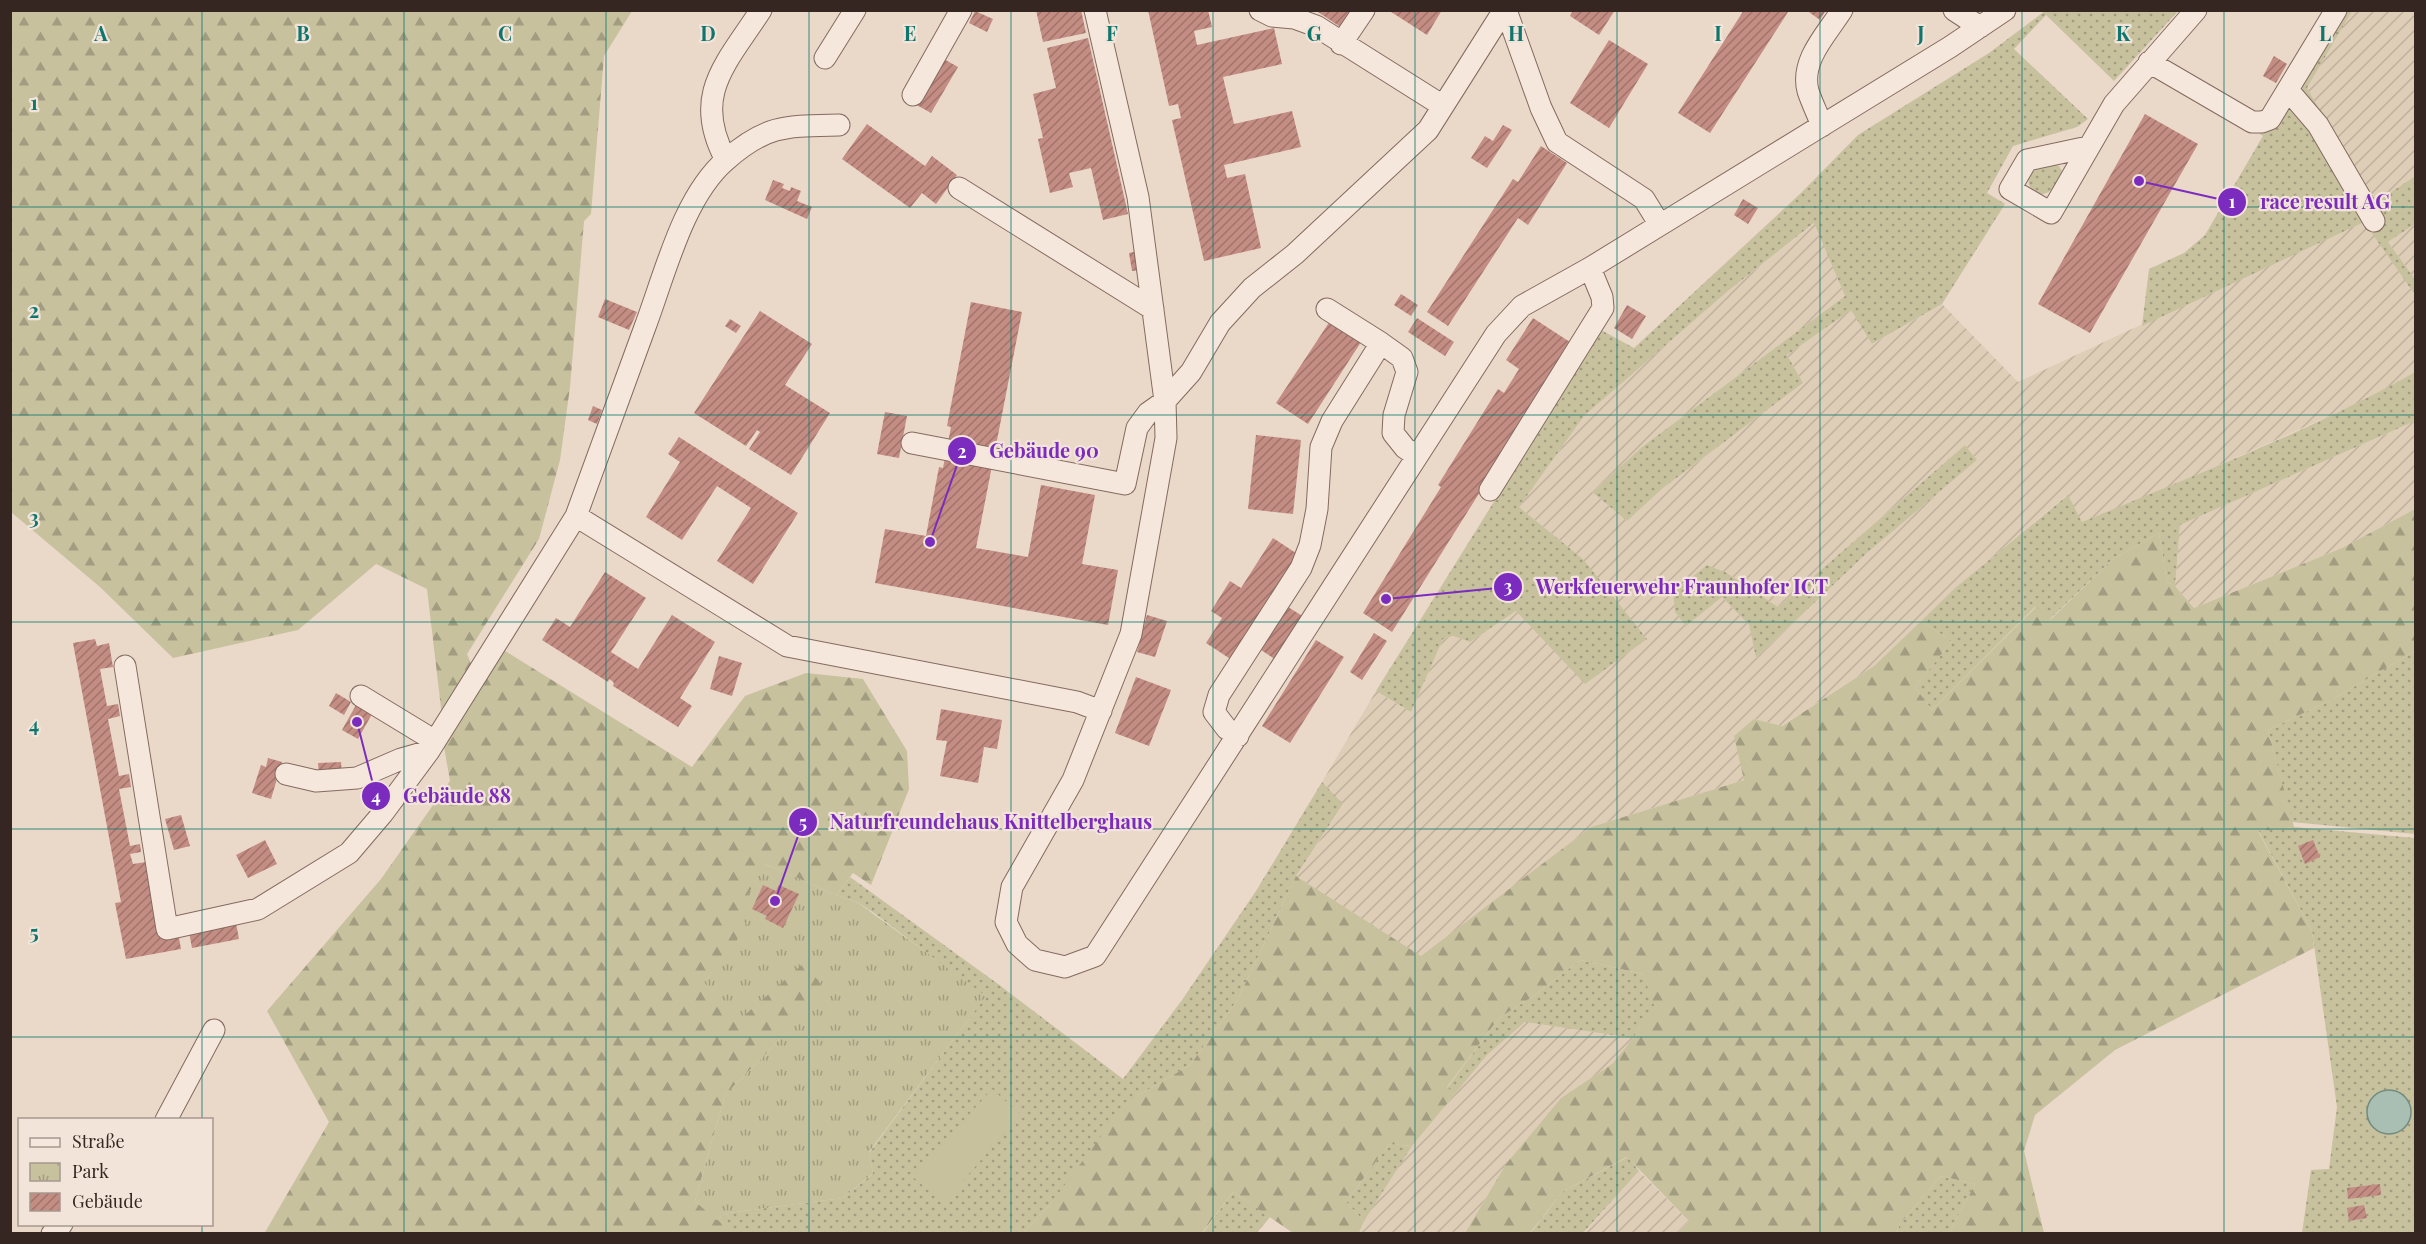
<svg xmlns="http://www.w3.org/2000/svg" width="2426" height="1244" viewBox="0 0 2426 1244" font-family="'Playfair Display',serif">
<defs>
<pattern id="farmland-furrows" width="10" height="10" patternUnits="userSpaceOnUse" patternTransform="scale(1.5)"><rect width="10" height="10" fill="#dfceb7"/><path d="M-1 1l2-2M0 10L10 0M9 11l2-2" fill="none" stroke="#c0b19d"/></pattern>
<pattern id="grass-dots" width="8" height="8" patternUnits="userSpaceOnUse" patternTransform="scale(1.5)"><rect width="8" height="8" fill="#c7c19e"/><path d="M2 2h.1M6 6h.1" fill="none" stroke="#a29d80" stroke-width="1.8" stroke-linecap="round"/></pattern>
<pattern id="forest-firs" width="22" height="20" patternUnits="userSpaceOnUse" patternTransform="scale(1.5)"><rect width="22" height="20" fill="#c7c19e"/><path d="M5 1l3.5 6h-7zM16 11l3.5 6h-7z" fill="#a29d80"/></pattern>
<pattern id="park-tufts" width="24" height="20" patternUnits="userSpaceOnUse" patternTransform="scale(1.5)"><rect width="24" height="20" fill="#c7c19e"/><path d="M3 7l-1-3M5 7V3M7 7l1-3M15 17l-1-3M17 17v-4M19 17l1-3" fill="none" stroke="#a29d80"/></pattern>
<pattern id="building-hatch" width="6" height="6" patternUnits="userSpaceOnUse" patternTransform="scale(1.5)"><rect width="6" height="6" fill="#c48d83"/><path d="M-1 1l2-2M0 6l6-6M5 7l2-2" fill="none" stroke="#a0736b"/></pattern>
</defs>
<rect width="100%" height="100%" fill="#ead8c9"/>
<!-- farmland -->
<path fill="url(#farmland-furrows)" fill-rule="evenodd" d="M2352,11H2415V176L2375,203L2307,88Z
M2364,221L2415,295V372L2370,398L2174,485L2082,522L2067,495L1955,588L1874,666L1781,726L1754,719L1744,780L1591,827L1421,957L1296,876L1343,805L1322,782L1376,691L1411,712L1443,639L1453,636L1470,642L1516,611L1583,559L1519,507L1584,416L1728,291L1815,223L1845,296L1642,447L1592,492L1627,521L1663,488L1803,383L1787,355L1852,309L1873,344L1942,304L2018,382ZM1965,445L1977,460L1867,553L1756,658L1749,625L1722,597L1727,573L1778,607Z
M2415,224V279L2388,242Z
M2415,421V509L2342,548L2194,608L2175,586L2180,525Z
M1525,1022L1633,1038L1612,1064L1561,1098L1506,1164L1465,1233L1359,1234L1367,1212L1412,1146L1487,1055Z
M1639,1171L1689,1221L1677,1233L1583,1234Z"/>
<!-- grass -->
<path fill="url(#grass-dots)" d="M2045,11H2178L2114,81L2046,15L2014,49L2088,119L2077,127L2013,146L1987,193L2005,204L1942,304L1872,344L1851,310L1787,355L1803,383L1663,488L1627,521L1592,492L1642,447L1845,296L1814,223L1728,291L1584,416L1519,507L1583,559L1647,639L1585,684L1516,611L1470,642L1453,636L1443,639L1411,712L1376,691L1601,330L1634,348L1801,193L1858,135L1989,53Z
M2341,11H2352L2307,88L2375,203L2415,176V224L2388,242L2415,279V295L2364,222L2142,326L2149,269L2184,253L2205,235L2263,136L2256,131L2299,89Z
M2053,164L2059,166L2062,171C2058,183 2052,196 2037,194C2026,187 2027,179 2032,169Z
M2415,372V421L2180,525L2175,586L2167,582L2159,533L2113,559L2050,619L2035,607L1932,710L1915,687L1952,641L1921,621L1955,588L2068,495L2082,522C2193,476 2311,431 2415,372Z
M1965,445L1977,460L1867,553L1756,658L1749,625L1722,597L1686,626L1675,612L1673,592L1707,565L1727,573L1778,607Z
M2415,651V834L2292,822L2268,730L2333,699Z
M1322,782L1343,804L1296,876L1238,999L1190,1065L1139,1095L1049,1206L1023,1233L733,1234L716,1220L728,1213L843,1198L870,1176L873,1173L869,1153L985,997L874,913L857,902L836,895L850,877L998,984L1123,1079L1182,1000L1256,891Z
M2294,827L2415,838V1233H2302L2311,1170L2329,1169L2337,1107L2312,931L2258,830Z
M1580,960L1643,974L1655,1005L1633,1038L1525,1022L1487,1055L1455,1094L1447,1088L1499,1018L1535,995Z
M1389,1144L1412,1146L1364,1221L1346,1202Z
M1628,1157L1639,1171L1583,1233L1530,1234L1562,1192Z
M1941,1176L1975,1184L1949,1233L1896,1234L1900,1224Z
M1233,1192L1270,1217L1257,1233L1202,1234Z"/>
<!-- forest -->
<path fill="url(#forest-firs)" d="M10,11H632L604,56L591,214L584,221L570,387L560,460L539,539L467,654L473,668L442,716L427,589L376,564L298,630L173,658L100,587L11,512Z
M2415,509V651L2333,699L2268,730L2294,827L2258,831L2312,931L2314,948L2115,1050L2035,1115L2024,1151L2044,1233H1949L1975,1184L1941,1176L1900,1224L1896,1233H1677L1689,1221L1627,1157L1562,1192L1530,1233H1465L1506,1164L1561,1098L1612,1064L1633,1038L1654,1005L1643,974L1580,960L1535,995L1499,1018L1447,1087L1455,1094L1412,1146L1389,1144L1346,1202L1364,1221L1359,1233H1293L1233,1192L1202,1233H1023L1049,1206L1116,1116L1139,1095L1190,1065L1238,999L1296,876L1421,956L1591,827L1744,780L1734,736L1754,719L1782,726L1874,666L1921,621L1952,641L1915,687L1932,710L2036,607L2051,619L2113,559L2159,533L2167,582L2175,586L2194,608L2342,548Z
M502,649L692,767L745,696L806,673L863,679L907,751L909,789L871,885L853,873L836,895L765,864L749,926L704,982L804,962L825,988L769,1051L725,1095L695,1201L733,1233L264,1234L329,1122L267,1011L381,879L450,781L443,741Z"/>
<!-- park -->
<path fill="url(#park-tufts)" d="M765,864L836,895L857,902L986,996L869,1152L873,1173L843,1198L728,1213L716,1220L695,1201L725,1095L769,1051L824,988L804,963L738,1021L704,982L748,926L737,914Z"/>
<!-- pitch -->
<path fill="#c7c19e" d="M992,1089L1021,1115L943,1203L913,1177Z"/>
<!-- water -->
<path fill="#a9bfb3" stroke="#718c7e" stroke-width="1.5" d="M2367 1112a22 22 0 1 1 44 0a22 22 0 1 1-44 0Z"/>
<!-- building -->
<path fill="url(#building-hatch)" d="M1036,10H1081L1086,33L1043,42Z
M1148,10H1208L1212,27L1194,31L1197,45L1274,28L1282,64L1223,77L1234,124L1292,111L1301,147L1224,165L1227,178L1245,174L1261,248L1204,261L1172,120L1181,118L1178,104L1169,106Z
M1315,10H1353L1342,28Z
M1388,10H1442L1427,35Z
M1573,10H1615L1599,35L1570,16Z
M1744,10L1788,12L1710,133L1678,113Z
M1806,10H1826L1820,20Z
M975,11L993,19L987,32L969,23Z
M1088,38L1128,214L1103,220L1091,168L1069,173L1073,187L1050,193L1038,139L1043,138L1033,94L1056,88L1047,48Z
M1609,40L1648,64L1609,128L1570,103Z
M2274,56L2287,64L2276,83L2263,76Z
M942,58L958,67L931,113L915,104Z
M2145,114L2198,144L2090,333L2038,304Z
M867,124L925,166L932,156L957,175L936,204L922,193L910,208L842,159Z
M1503,125L1512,130L1487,168L1471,158L1485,136L1493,141Z
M1541,146L1567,163L1528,225L1518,218L1448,326L1427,312L1513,179L1518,182Z
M773,180L784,184L782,188L790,191L791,187L801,191L797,201L812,207L807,219L765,200Z
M1743,199L1758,208L1748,224L1734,215Z
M1138,251L1141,270L1132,271L1129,253Z
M1401,294L1418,305L1411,316L1394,305Z
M605,299L637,312L629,330L598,317Z
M971,302L1022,312L976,548L1028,557L1041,485L1095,495L1082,564L1118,570L1108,625L875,583L885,529L926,536L939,467L943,468L951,427L947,426Z
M1627,305L1646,316L1632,339L1614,328Z
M760,311L812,344L785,385L830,413L791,475L749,449L760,432L757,430L746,446L694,413Z
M1332,318L1363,339L1308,424L1276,403Z
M1417,318L1454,342L1445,356L1408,332Z
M1533,318L1573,344L1392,632L1363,613L1441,487L1438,485L1498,389L1504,393L1519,369L1506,360Z
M730,319L741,326L736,333L725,326Z
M593,406L602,410L597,424L588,420Z
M885,412L907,416L899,458L877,454Z
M1256,435L1301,440L1293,514L1248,509Z
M679,437L798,513L753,584L717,561L751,508L717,486L682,540L646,517L680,462L668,454Z
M1273,538L1302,557L1235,662L1206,643L1222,618L1211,611L1230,581L1241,588Z
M605,572L646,598L611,652L638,669L672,615L715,642L680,698L692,706L678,727L613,686L614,683L612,681L609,679L608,682L542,640L556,618L570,627Z
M1288,607L1304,617L1276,660L1261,650Z
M1147,615L1167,621L1155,657L1137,652Z
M1374,633L1387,641L1362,680L1350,672Z
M95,639L97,646L109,643L113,667L100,669L107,706L118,704L120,716L108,719L119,776L129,774L131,787L119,789L130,846L140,844L141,852L130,854L133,864L146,862L178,932L181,949L126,959L115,903L121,902L73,643Z
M1316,640L1344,657L1290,743L1262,726Z
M719,656L742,663L732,696L710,689Z
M1136,677L1171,690L1149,746L1115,733Z
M336,693L351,702L344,715L329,706Z
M356,705L372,714L358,739L342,730Z
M941,709L1002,720L997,749L984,747L978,783L940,776L947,741L936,740Z
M268,758L282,762L271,799L252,793L261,765L266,767Z
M341,762L342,775L319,776L318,763Z
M181,815L190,846L174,850L165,819Z
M265,840L277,864L248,878L236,855Z
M2313,840L2320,857L2305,864L2298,846Z
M763,885L776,891L779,885L799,894L783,928L765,919L767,916L752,909Z
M236,923L239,939L192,948L189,932Z
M2380,1184L2381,1195L2348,1199L2347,1188Z
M2364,1205L2367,1218L2349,1221L2347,1208Z"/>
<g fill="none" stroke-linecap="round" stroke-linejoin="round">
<!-- minor casing -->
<g stroke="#846a60" stroke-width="23">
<path id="minor" d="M1095,10L1138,197L1165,401L1166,438L1131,634L1073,780L1012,887L1006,922L1017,944L1035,960L1065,967L1095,956L1496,334L1522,306L1590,268L1660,225
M1260,10L1272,16L1294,18L1316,26L1443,106
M1506,10L1541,108L1557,142L1644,199L1660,225L1950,47L2005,10
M1954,10L1980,27
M1341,44L1364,10
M825,58L855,10
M2149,62L2252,122H2262L2270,119L2336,10
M2288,90L2318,125L2374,221
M913,95L961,10
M1822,126C1818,115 1812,103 1808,91C1800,60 1827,34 1842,10
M2088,147L2027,160L2010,189L2051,213L2114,104L2196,10
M726,160C767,124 787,126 839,125
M959,188L1153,309
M1327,309L1381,343
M912,443L1125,484L1137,428L1148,413L1165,401L1191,372L1220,323L1252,288L1295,254L1428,130L1504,10
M1490,490L1603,308L1602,297L1590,268
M576,516C599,453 622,390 645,327C665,274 683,197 726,160C691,95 726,64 761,10
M125,666L167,929L258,909L349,853L383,813L429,751L576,516L787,646L1077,702L1101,711
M361,696L435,741
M1238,736L1227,729L1214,712L1219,695L1301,568L1310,545L1317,509L1321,447L1332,421L1381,343L1402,358L1407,372L1394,415L1393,433L1405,448L1417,456
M286,774L316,781L357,778L401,759L429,751
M166,1120L214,1030
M52,1234L62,1224"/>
</g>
<!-- minor -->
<use href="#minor" stroke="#f5e7dc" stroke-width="21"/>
</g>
<!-- grid -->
<path fill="none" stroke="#0f766e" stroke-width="1.5" stroke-opacity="0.55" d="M202,10V1120M404,10V1234M606,10V1234M809,10V1234M1011,10V1234M1213,10V1234M1415,10V1234M1617,10V1234M1820,10V1234M2022,10V1234M2224,10V1234M10,207H2416M10,415H2416M10,622H2416M10,829H2416M10,1037H2416M202,1224V1234"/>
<g font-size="20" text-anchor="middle" font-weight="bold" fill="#0f766e" stroke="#f2e4d8" stroke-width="4.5" stroke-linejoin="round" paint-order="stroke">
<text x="101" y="41">A</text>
<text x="303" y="41">B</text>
<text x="505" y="41">C</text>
<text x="708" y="41">D</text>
<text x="910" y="41">E</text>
<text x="1112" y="41">F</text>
<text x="1314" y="41">G</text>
<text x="1516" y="41">H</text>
<text x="1718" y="41">I</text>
<text x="1921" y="41">J</text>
<text x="2123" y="41">K</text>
<text x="2325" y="41">L</text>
<text x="34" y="110">1</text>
<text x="34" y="318">2</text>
<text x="34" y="525">3</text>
<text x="34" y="732">4</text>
<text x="34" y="940">5</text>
</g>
<!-- callouts -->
<path fill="none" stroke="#7b2cbf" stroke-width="2" d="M2139 181L2232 202M930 542L962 451M1386 599L1508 587M357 722L376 796M775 901L803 822"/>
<g fill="#7b2cbf" stroke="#f2e4d8" stroke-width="2">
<circle cx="2139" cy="181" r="6"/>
<circle cx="930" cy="542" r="6"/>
<circle cx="1386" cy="599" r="6"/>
<circle cx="357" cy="722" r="6"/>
<circle cx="775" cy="901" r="6"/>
<circle cx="2232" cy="202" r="15"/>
<circle cx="962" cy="451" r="15"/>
<circle cx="1508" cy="587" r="15"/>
<circle cx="376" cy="796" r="15"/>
<circle cx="803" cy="822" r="15"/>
</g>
<g font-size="18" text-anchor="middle" font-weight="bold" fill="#fff">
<text x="2232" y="208">1</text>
<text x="962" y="458">2</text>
<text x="1508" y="593">3</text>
<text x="376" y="803">4</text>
<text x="803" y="829">5</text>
</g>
<g font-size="20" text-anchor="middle" font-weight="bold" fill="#7b2cbf" stroke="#f2e4d8" stroke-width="4.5" stroke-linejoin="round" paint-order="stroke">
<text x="2325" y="209">race result AG</text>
<text x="1044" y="458">Gebäude 90</text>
<text x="1682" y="594">Werkfeuerwehr Fraunhofer ICT</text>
<text x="457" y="803">Gebäude 88</text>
<text x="991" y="829">Naturfreundehaus Knittelberghaus</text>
</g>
<!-- border -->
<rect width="2426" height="1244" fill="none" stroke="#362621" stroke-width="24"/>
<!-- legend -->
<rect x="18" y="1118" width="195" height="108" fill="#f2e4d8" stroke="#a7988f" stroke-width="1.5"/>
<rect x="30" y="1138" width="30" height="9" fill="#f5e7dc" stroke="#a7988f" stroke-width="1.5"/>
<text x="72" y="1148" font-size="18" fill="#362621">Straße</text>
<rect x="30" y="1163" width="30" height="18" fill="url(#park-tufts)" stroke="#a7988f" stroke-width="1.5"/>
<text x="72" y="1178" font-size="18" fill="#362621">Park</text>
<rect x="30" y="1193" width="30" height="18" fill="url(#building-hatch)" stroke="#a7988f" stroke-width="1.5"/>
<text x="72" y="1208" font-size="18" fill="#362621">Gebäude</text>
</svg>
